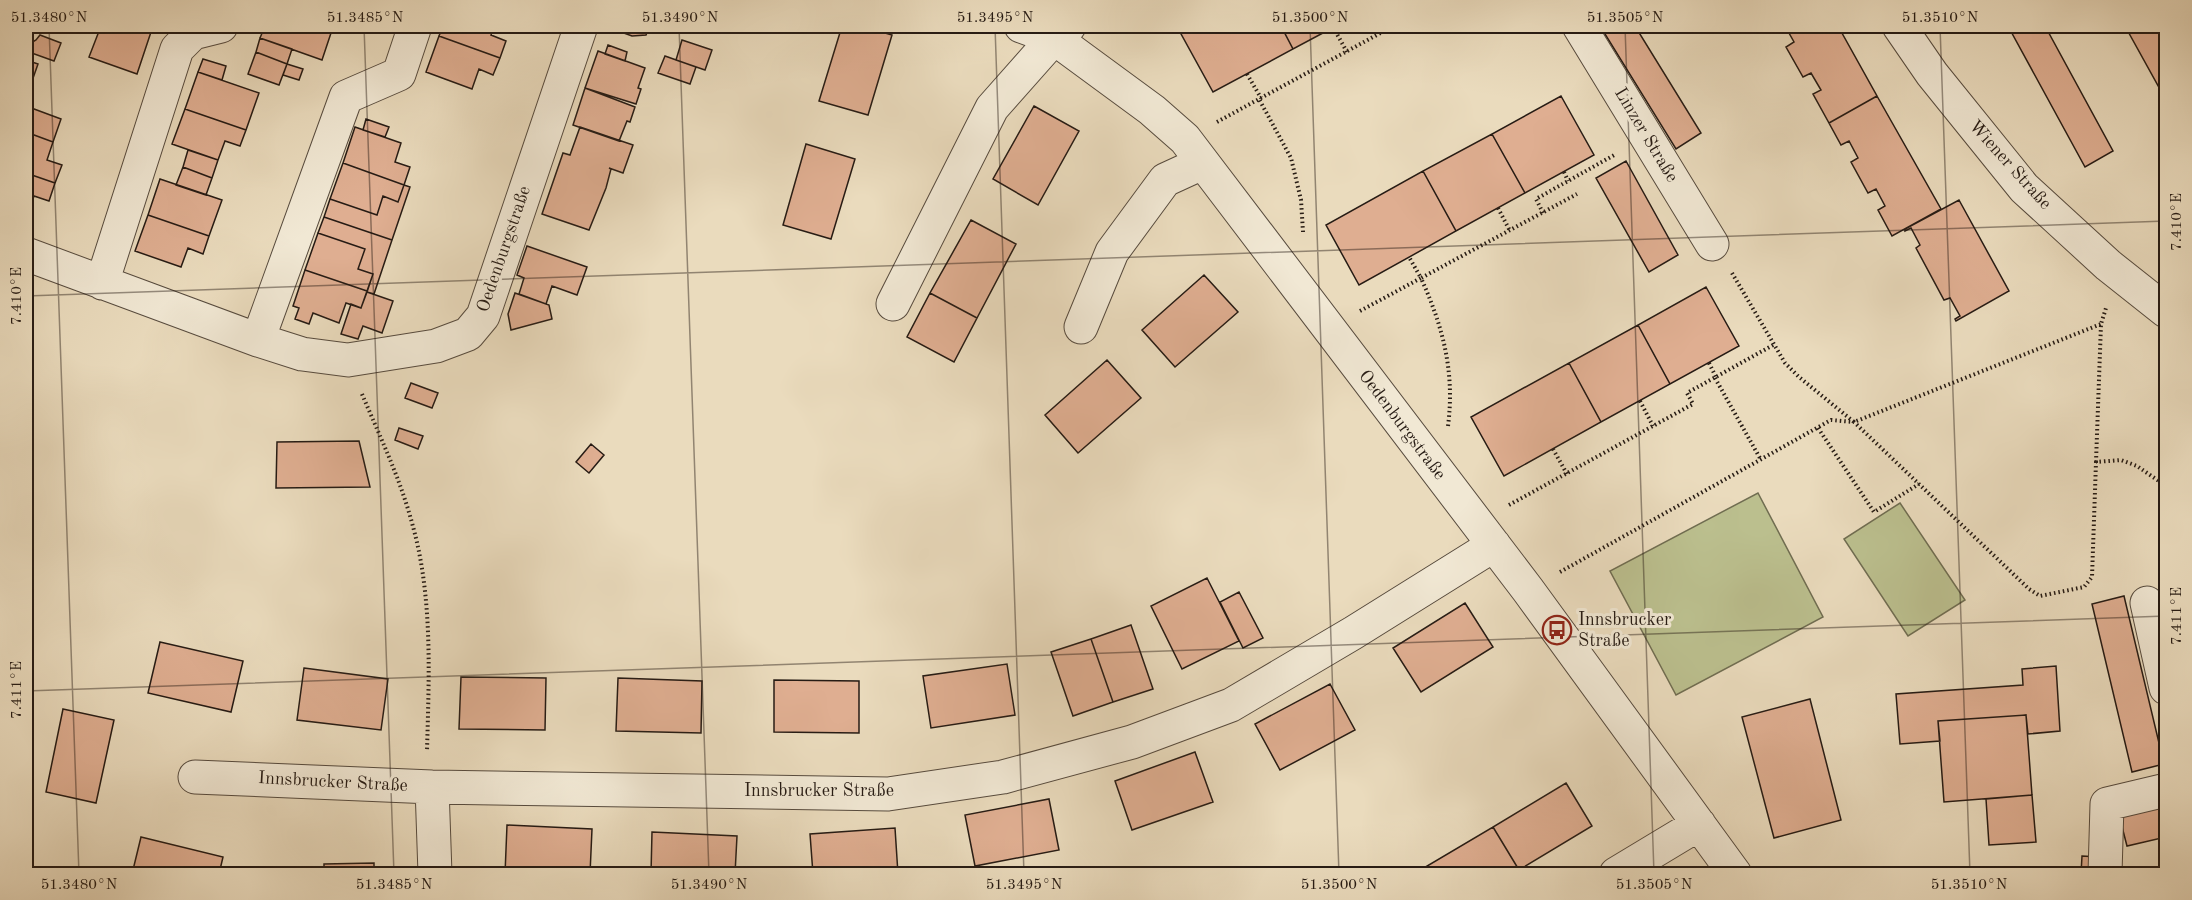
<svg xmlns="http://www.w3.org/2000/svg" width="2192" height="900" viewBox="0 0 2192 900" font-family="'Old Standard TT',serif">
<rect width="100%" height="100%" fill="#eadbbd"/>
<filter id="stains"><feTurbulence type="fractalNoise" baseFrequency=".00333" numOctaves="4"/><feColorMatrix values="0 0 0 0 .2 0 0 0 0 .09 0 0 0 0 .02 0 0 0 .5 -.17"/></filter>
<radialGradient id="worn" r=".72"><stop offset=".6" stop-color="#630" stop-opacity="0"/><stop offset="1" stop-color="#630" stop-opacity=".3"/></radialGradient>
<!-- green -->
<path fill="#bbbf8e" stroke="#706d51" stroke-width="1.5" d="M1758,493L1823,617L1676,695L1610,571Z
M1900,503L1965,600L1908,636L1844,539Z"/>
<!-- building -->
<path fill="#dfae91" stroke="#261b14" stroke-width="1.5" d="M101,26H153L137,74L89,57Z
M265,26H293L314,33L317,26L332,30L322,60L260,38Z
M293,26H317L314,33Z
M443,26H495L491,35L506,41L500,58L439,36Z
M615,26H634L648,30L646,35L632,36L613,29Z
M634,26H659L656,33Z
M842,26H861L892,35L868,115L819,101Z
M1192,26H1281L1293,49L1213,92L1180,32Z
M1281,26H1336L1293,49Z
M1600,26H1635L1701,133L1676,149Z
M1775,26H1838L1877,96L1829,123L1813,94L1821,90L1811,73L1803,77L1786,47L1794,42L1785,26L1777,30Z
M2008,26H2045L2113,151L2085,167Z
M2125,26H2166V100Z
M40,35L61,43L54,61L26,51V46L36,40Z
M439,36L500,58L493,75L479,69L472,89L426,72Z
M260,38L292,49L287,64L256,52Z
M682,40L712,50L705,70L676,60Z
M608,45L627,52L625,61L605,54Z
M598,51L645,68L638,88L641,89L636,104L585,88Z
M256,52L287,64L279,85L248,74Z
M665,56L696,67L690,84L658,73Z
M203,59L226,66L222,80L198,72Z
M29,61L38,64L32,81L26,79Z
M287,64L303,69L299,80L283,75Z
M198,72L259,93L246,130L185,109Z
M585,88L635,107L630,122L627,121L619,141L573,125Z
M1561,96L1594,155L1525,193L1492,134Z
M1877,96L1941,209L1892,236L1878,210L1885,206L1876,189L1868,193L1851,162L1858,158L1849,141L1841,145L1829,123Z
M26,106L61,119L53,142L26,132Z
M1034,106L1079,131L1038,205L993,179Z
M185,109L246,130L240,146L225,141L218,160L172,144Z
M366,119L389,127L385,137L363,130Z
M355,127L401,143L395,162L410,167L404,185L343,163Z
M580,127L633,145L623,173L609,168L611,169L606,188L589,230L542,214L563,153L570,155Z
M26,132L53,142L47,160L62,165L55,183L26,173Z
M1492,134L1525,193L1456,231L1423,171Z
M806,144L855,159L831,239L783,225Z
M188,150L218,160L212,178L183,167Z
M1626,161L1678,255L1649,272L1596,178Z
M343,163L404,185L398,202L383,196L377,215L330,199Z
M183,167L212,178L206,195L176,185Z
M1423,171L1456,231L1359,285L1326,225Z
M26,173L55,183L49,201L34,196L28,214L26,213Z
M160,179L222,200L209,236L148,215Z
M404,185L410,187L392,240L324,217L330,199L377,215L383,196L398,202Z
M1959,200L2009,291L1956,321L1955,319L1960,316L1950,298L1944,300L1916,248L1920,245L1911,228L1905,231V229Z
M148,215L209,236L203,254L188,248L181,267L135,251Z
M324,217L392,240L374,294L367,292L373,274L358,269L365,249L318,233Z
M971,220L1016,244L977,318L930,293Z
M318,233L365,249L358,269L373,274L367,291L305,270Z
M527,246L587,267L577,295L552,286L546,304L519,294L524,278L517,275Z
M305,270L367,291L361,308L346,303L339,323L313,313L309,324L295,319L299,308L293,306Z
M1204,275L1238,312L1175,367L1142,330Z
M1706,287L1739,346L1670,384L1638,325Z
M367,292L393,301L382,333L363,326L358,339L341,334L351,304L361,308Z
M515,293L549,305L552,319L511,330L508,314Z
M930,293L977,318L954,362L907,337Z
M1638,325L1670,384L1601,422L1569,363Z
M1107,360L1141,398L1078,453L1045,415Z
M1569,363L1601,422L1504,476L1471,417Z
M411,383L438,393L432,408L405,398Z
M399,428L423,436L418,449L395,440Z
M359,441L370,487L276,488L277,442Z
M591,444L604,455L589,473L576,462Z
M1207,578L1239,641L1182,669L1151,606Z
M2166,584V608L2161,586Z
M1239,592L1263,638L1243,648L1220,602Z
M2124,596L2164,764L2132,772L2092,604Z
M1465,603L1493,647L1421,692L1393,648Z
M1131,625L1153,689L1113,702L1091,639Z
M1091,639L1113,702L1073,716L1051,652Z
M160,642L243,661L231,712L148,693Z
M1007,664L1015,715L931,728L923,676Z
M2056,666L2060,731L2028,734L2026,715L1938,721L1940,741L1900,744L1896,694L2023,685L2022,669Z
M304,668L388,679L381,730L297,720Z
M461,677L546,678L545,730L459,729Z
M618,678L702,681L701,733L616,731Z
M774,680L859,681V733L774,732Z
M1330,684L1355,730L1280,770L1255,724Z
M1810,699L1841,820L1774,838L1742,717Z
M63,709L114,720L96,803L46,792Z
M2026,715L2032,795L1944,802L1938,721Z
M1195,752L1213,802L1132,830L1115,781Z
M1566,783L1592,826L1519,870L1493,827Z
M2032,795L2036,842L1989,845L1986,799Z
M1049,799L1059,850L975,866L965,815Z
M2166,804V837L2127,846L2119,815Z
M507,825L592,829L590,874H505Z
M1493,827L1519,870L1511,874H1425L1422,869Z
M895,828L898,874H813L810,834Z
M652,832L737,836L735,874H651Z
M141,837L223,857L219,874H132Z
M2082,856L2098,857L2097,874H2081Z
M374,863V874H324V864Z"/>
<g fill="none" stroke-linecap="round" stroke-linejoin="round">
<!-- minor casing -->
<g stroke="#574b3e" stroke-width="35">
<path id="minor" d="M1021,26L1054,38L1152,110L1185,139L1528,590L1735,874
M1579,26L1712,244
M1899,26L1932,74L2024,188L2108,265L2166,311
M26,254L258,340L302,354L348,360L436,346L468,334L483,316L581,26
M102,283L177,49L193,33L221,26
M893,304L992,108L1054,38L1069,26
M1081,327L1112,252L1165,180L1202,163
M258,340L346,97L399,74L415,26
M2147,603L2166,688
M195,777L432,787L888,794L1003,777L1132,742L1231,705L1353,633L1494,545
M432,787L435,874
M1616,874L1699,824
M2105,874L2107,804L2166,790"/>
</g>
<!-- path -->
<path stroke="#261b14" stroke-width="4" stroke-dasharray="1.5 3" stroke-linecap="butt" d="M1333,27L1347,52
M1247,74L1261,98
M1217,122L1259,99
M1564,172L1568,181
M1498,208L1510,231
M1543,213L1536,199L1616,154
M1303,232L1301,200L1291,158L1259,99L1386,30L1383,26
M1732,273L1785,363L1799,377L1854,422L2101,324
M1360,311L1421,278L1409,257
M1709,363L1716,377
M1715,378L1761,460
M362,394C380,437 400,478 412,523C433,596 429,675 427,751
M1640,401L1653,426
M1448,426C1455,372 1443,327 1421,278L1577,194
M1818,428L1874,512L1919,484
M1553,449L1567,474
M2096,462L2101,324L2106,308
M1509,505L1693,404L1687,393L1775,344
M1560,572L1831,420L1854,422L2029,589L2040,596L2084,587L2092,577L2096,462L2121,460L2137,466L2166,486"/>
<!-- minor -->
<use href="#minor" stroke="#f1e8d4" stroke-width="33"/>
</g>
<!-- ticks -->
<path fill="none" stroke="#261b14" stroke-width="1.5" stroke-opacity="0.45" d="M49,26L79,874M364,26L394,874M679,26L709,874M995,26L1024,874M1310,26L1339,874M1625,26L1654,874M1940,26L1970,874M26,296L2166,221M26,691L2166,616"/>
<!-- icons -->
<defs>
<g id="bus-ring" transform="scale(1.5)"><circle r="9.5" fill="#f1e8d4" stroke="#8f2418" stroke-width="1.5"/><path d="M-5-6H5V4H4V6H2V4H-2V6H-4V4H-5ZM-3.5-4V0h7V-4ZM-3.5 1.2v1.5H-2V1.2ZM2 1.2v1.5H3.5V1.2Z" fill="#8f2418"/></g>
</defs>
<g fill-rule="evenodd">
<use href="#bus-ring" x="1557" y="630"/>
</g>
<g text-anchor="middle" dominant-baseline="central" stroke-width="6" stroke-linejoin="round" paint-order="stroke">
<!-- street labels -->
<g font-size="18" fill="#261b14" stroke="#f1e8d4">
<text transform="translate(1646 135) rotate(59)">Linzer Straße</text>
<text transform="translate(2010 165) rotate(48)">Wiener Straße</text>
<text transform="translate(504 249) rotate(-71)">Oedenburgstraße</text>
<text transform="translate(1402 425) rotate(53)">Oedenburgstraße</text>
<text transform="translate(333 782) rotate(3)">Innsbrucker Straße</text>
<text x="819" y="791">Innsbrucker Straße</text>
</g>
<!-- poi labels -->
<g font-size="18" fill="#261b14" stroke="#f1e8d4" text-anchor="start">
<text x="1578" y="620">Innsbrucker<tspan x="1578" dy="21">Straße</tspan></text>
</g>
</g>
<!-- margin -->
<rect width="2192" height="900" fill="none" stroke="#eadbbd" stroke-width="66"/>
<rect x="33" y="33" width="2126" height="834" fill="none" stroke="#261b14" stroke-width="2"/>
<g font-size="15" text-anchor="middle" fill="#261b14">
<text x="49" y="22">51.3480°N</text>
<text x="365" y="22">51.3485°N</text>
<text x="680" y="22">51.3490°N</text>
<text x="995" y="22">51.3495°N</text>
<text x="1310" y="22">51.3500°N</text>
<text x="1625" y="22">51.3505°N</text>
<text x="1940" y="22">51.3510°N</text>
<text transform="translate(2176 222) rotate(-90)" y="5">7.410°E</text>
<text transform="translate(16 296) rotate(-90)" y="5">7.410°E</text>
<text transform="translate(2176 616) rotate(-90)" y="5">7.411°E</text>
<text transform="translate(16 690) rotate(-90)" y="5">7.411°E</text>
<text x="79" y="889">51.3480°N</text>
<text x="394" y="889">51.3485°N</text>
<text x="709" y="889">51.3490°N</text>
<text x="1024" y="889">51.3495°N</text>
<text x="1339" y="889">51.3500°N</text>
<text x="1654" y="889">51.3505°N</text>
<text x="1969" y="889">51.3510°N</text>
</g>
<rect width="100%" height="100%" filter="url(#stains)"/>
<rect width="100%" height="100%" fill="url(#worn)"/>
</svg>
